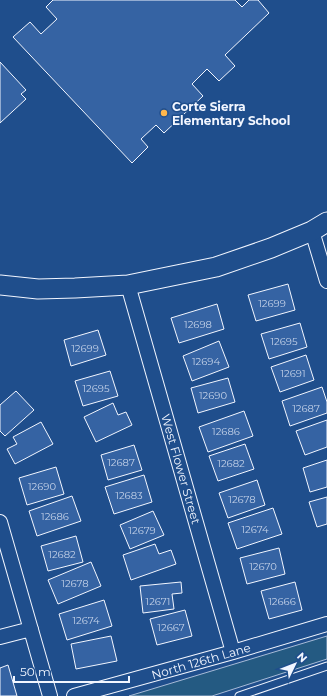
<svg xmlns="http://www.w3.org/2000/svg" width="327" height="696" viewBox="0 0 327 696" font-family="Montserrat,sans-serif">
<rect width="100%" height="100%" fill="#1f4e8c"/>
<!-- green -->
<path fill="#245a82" stroke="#a8bbd7" d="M327,636V659L212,696H129Z"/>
<!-- building -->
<path fill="#3563a3" stroke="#f2f6ff" d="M53,0H235L242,7L249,0H258L269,13L225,55L235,66L219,81L207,69L192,84L203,96L164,133L156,125L141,139L148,147L132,163L13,37L30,22L41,34L57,19L46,7Z
M0,62L26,90L21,94L26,99L0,123Z
M288,284L295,310L256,321L248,295Z
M217,304L224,329L179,343L171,318Z
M300,323L307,347L269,359L261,334Z
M98,330L106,355L71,366L64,340Z
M219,341L229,367L192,381L183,356Z
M306,355L314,380L280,392L271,367Z
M110,371L118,396L83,406L75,381Z
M228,378L235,402L198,413L191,388Z
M322,387L327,402V413L290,426L282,401Z
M16,391L34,410L5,436L0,431V405Z
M113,403L118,415L126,412L132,425L96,442L84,417Z
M244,411L253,436L208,452L199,427Z
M327,420V447L305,455L296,431Z
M41,422L53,444L15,464L7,449L17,444L13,437Z
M245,444L254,469L218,481L209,456Z
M134,445L142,470L108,480L101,455Z
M327,460V487L310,492L303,468Z
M56,467L64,494L27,505L19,478Z
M144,475L152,502L114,514L105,487Z
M257,480L265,505L228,518L219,493Z
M72,496L81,521L37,536L29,511Z
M327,497V524L317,527L309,502Z
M273,508L282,534L237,549L228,523Z
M153,511L164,535L130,549L120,525Z
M76,536L83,562L48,571L41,546Z
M155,544L159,554L171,550L176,564L131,580L123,555Z
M279,548L285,574L247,584L240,558Z
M91,562L101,586L58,604L48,580Z
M181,582L182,593L172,594L174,609L143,613L140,586Z
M295,582L302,610L269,619L261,591Z
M104,600L112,626L67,640L59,614Z
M185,610L192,636L157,645L150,619Z
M111,636L117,661L76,669L71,644Z
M8,665L17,696H0V668Z"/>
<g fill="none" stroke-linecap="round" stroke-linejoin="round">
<!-- lane casing -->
<g stroke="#f2f6ff" stroke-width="9">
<path id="lane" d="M239,696L327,666"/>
</g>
<!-- street casing -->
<g stroke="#f2f6ff" stroke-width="16">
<path id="street" d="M312,231L327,281
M128,285L233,652
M0,522L50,696
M0,637L31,629
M74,696L233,652L327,624"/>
</g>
<!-- secondary casing -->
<g stroke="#f2f6ff" stroke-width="21">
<path id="secondary" d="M0,285L38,289L75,288L128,285L216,267L271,248L312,231L327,222"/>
</g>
<!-- lane -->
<use href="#lane" stroke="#1f4e8c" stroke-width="7"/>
<!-- street -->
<use href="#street" stroke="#1f4e8c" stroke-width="14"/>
<!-- secondary -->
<use href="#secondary" stroke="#1f4e8c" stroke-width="19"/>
</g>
<!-- markers -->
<circle fill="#ffb74d" stroke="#1f4e8c" stroke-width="1.5" cx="164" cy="113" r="4"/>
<g text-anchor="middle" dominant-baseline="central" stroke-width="3" stroke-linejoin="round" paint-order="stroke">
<!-- number labels -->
<g font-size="10" fill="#c3d1e8">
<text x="272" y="303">12699</text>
<text x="198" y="324">12698</text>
<text x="284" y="341">12695</text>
<text x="85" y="348">12699</text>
<text x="206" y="361">12694</text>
<text x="293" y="373">12691</text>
<text x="96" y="388">12695</text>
<text x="213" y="395">12690</text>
<text x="306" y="408">12687</text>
<text x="226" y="431">12686</text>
<text x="121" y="462">12687</text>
<text x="231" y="463">12682</text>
<text x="42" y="486">12690</text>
<text x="129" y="495">12683</text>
<text x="242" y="499">12678</text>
<text x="55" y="516">12686</text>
<text x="255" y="529">12674</text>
<text x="142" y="530">12679</text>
<text x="62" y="554">12682</text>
<text x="263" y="566">12670</text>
<text x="75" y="583">12678</text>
<text x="158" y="601">12671</text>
<text x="282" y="601">12666</text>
<text x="86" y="620">12674</text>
<text x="171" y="627">12667</text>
</g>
<!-- poi labels -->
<g font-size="12" font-weight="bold" fill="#f2f6ff" stroke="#1f4e8c" text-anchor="start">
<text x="172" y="106">Corte Sierra<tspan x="172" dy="14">Elementary School</tspan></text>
</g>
<!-- street labels -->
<g font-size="12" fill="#f2f6ff" stroke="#1f4e8c">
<text transform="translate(181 469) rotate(74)">West Flower Street</text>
<text transform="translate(201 661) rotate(-16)">North 126th Lane</text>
</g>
</g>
<!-- north arrow -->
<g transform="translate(295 664) rotate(47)" stroke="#1f4e8c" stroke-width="3" paint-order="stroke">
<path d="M0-3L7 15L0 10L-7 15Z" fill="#f2f6ff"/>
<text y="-6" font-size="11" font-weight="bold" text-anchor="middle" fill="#f2f6ff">N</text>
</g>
<!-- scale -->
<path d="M14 676v6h115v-6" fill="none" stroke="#f2f6ff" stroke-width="2"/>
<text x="20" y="676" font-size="12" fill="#f2f6ff" stroke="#1f4e8c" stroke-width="3" paint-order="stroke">50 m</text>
</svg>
